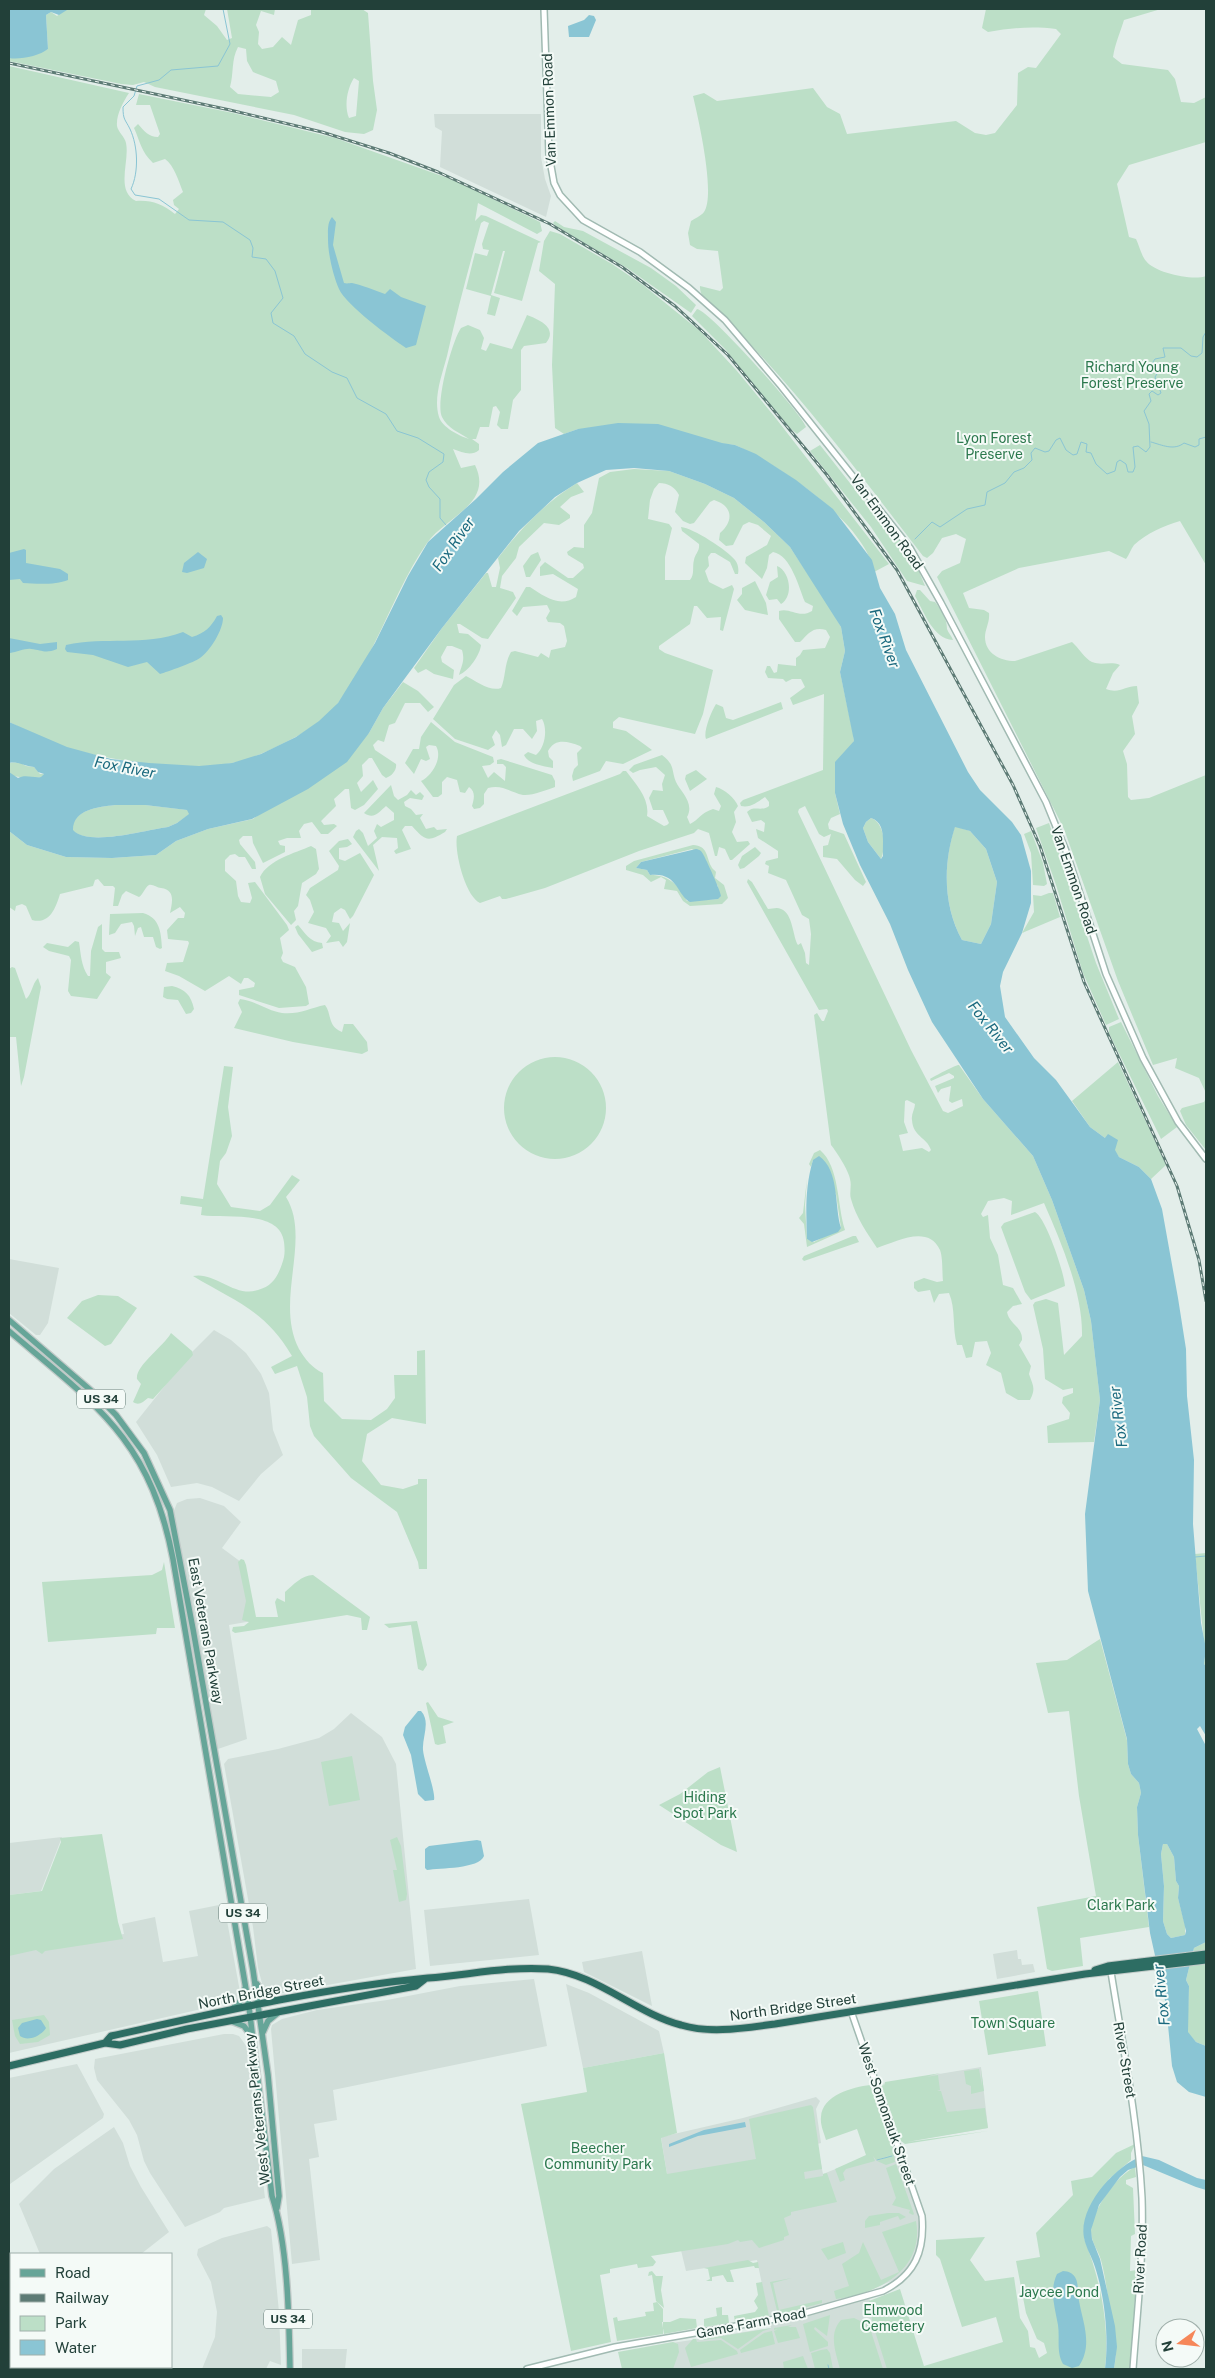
<svg xmlns="http://www.w3.org/2000/svg" width="1215" height="2378" viewBox="0 0 1215 2378" font-family="'Public Sans',sans-serif">
<rect width="100%" height="100%" fill="#e3eeea"/>
<!-- built -->
<path fill="#d1ded9" d="M434,114H541V157L545,179L551,196L546,217L440,167L442,131L435,127Z
M9,1259L59,1268L48,1323L40,1335H36L9,1313Z
M214,1330L231,1340L246,1353L261,1374L269,1393L273,1430L283,1455L261,1474L239,1501L212,1487L197,1483L171,1487L157,1455L136,1422L191,1353Z
M200,1498L224,1506L241,1522L222,1548L241,1562L252,1621L229,1625L247,1739L215,1750L173,1513L177,1503L187,1499Z
M351,1713L382,1737L396,1764L416,1969L272,1995L263,1987L258,1968L253,1927L224,1764L228,1759L278,1749L319,1738L334,1729Z
M62,1837L41,1891L9,1895V1843Z
M529,1899L539,1955L430,1966L424,1910Z
M224,1904L240,1992L238,1998L232,2002L9,2053V1953L124,1934L122,1924L155,1917L163,1962L198,1956L189,1911Z
M1017,1950L1018,1959H1021L1022,1965L1033,1964L1035,1972L997,1979L993,1954Z
M642,1951L652,2006L584,1972L582,1962Z
M534,1979L547,2046L333,2090L337,2120L314,2124L319,2157L309,2159L320,2260L292,2264L271,2029L272,2025L282,2019L317,2010L387,2000L460,1986Z
M566,1984L589,1993L659,2031L664,2053L583,2068Z
M224,2034H233L239,2036L247,2047L265,2198L224,2208L220,2212L185,2227L150,2173L144,2161L137,2135L129,2120L97,2080L94,2068L95,2059Z
M77,2064L104,2114L103,2118L10,2184L9,2078Z
M981,2067L988,2128L904,2142L884,2086L885,2083Z
M816,2097L820,2101L816,2109L821,2143L817,2144L823,2174L893,2146L917,2212L920,2229L918,2246L914,2257L906,2270L894,2280L867,2291L891,2369H671L665,2344L771,2328L757,2260L686,2271L665,2184L667,2174L661,2137L743,2118Z
M114,2127L123,2143L130,2166L141,2187L169,2232L141,2254H40L19,2204L54,2169Z
M267,2226L271,2229L279,2312L281,2365L270,2361L266,2369H202L215,2337L217,2312L211,2282L197,2255L198,2249L222,2238Z
M302,2349H347L345,2369H302Z"/>
<!-- green -->
<path fill="#bcdfc7" fill-rule="evenodd" d="M66,9H206L204,15L217,26L227,40L232,38L227,9H275L274,15L261,11L256,25L259,32L258,44L262,49L273,47L282,37L291,45L298,20L311,15V9H362L368,13L373,81L377,110L373,130L364,134L345,132L294,115L155,87L144,82L133,85L121,84L9,61V58L34,55L48,49L46,15L51,12L57,16ZM238,47L246,49L247,61L253,72L276,81L279,92L271,97L238,94L230,87C234,73 231,60 238,47ZM354,78L359,81L356,116L349,118C344,106 347,89 354,78Z
M986,9H1161L1124,20C1120,33 1115,44 1113,57L1122,64L1168,70L1175,79L1181,102L1194,103L1206,97V142L1129,165L1117,184L1129,237L1136,239C1139,245 1141,255 1146,261C1155,273 1193,281 1206,276V565L1180,521C1163,526 1147,533 1134,545C1131,549 1129,555 1126,559L1109,551L1019,568L963,593L969,608L984,610L989,613C990,622 985,629 985,637C985,653 1000,661 1015,661L1072,642C1078,647 1085,659 1092,662C1102,666 1110,661 1120,665L1113,673L1106,689C1119,694 1125,686 1137,686L1139,703L1132,716L1135,734L1123,751L1127,764L1128,797L1131,800L1149,798L1206,775V1093L1199,1078L1175,1068L1177,1058L1153,1065L1118,981L1064,829L937,577L942,571L960,563L966,539L956,534L942,538L933,553L927,558L923,556C868,485 814,412 751,345C739,332 698,304 700,286L720,291L723,288L718,251L697,249L690,245L688,233L691,221C694,219 701,216 704,212C716,195 698,117 693,96L704,93L717,101L813,88L827,107L840,114L847,134L956,121L975,133L986,135L995,133L1017,105L1018,73L1028,67L1036,68L1061,34L1056,29C1032,26 1011,28 988,32L982,28Z
M9,66L129,93C123,102 116,115 117,126C118,132 125,137 126,143C130,161 115,191 136,201C152,200 162,204 175,214L179,209L174,205L173,200L183,192C179,182 174,165 165,159L153,163C141,152 140,141 134,128L138,124C144,131 149,137 158,137L160,134L150,105H136L139,94L233,113L335,138L456,181L540,222L542,231L537,234L478,203L475,221L481,215L486,216L541,242L538,243L522,301L494,293L505,251H503L491,295L500,298L495,316L487,314L491,296L466,289L475,253L487,256L489,250L483,249L482,244L489,223L484,221L481,223C469,267 457,311 447,356C442,375 433,398 439,417C442,427 459,436 469,439C460,433 447,428 442,417C435,403 452,341 461,328L468,325L480,330L484,338L481,349L486,351L490,343L512,349L527,315C540,320 558,328 546,343L524,346L521,350V390L513,400L508,429H501L497,425L500,412L496,406L493,407L489,427H480L476,439H472L479,444V450C471,457 462,452 453,449L461,468L475,465C494,504 445,517 427,543C406,573 392,608 376,640C366,661 352,683 339,702C326,720 301,735 282,744C266,752 249,760 232,763C189,772 110,761 68,748C48,741 28,731 9,722Z
M555,221L564,227L583,231L651,268L676,286L696,305L691,313L627,268L556,226L553,223Z
M550,231L560,234L612,264L643,285L700,331L737,371L774,416L889,564L874,572C865,522 779,465 735,445L578,429L564,434L555,428L552,365L555,284L539,271L544,241Z
M697,309C709,310 801,413 806,427L797,434L790,428L725,349L692,316Z
M820,445L883,525L897,535L916,564L925,586L907,581L871,527L810,451Z
M634,469L669,471L705,484L734,498L764,522L790,547L831,609L841,627L845,651L840,672L853,733L854,741L835,793L840,814L831,818L828,824L829,829L844,834L866,882L863,886L855,880L837,859L823,857V846L828,845L831,834L824,837L819,834L805,806L799,809L798,812L911,1050L943,1111L948,1113L963,1106L962,1099L952,1103L949,1101L951,1086L941,1089L938,1093L935,1086L954,1078V1076L949,1073L931,1081L930,1079C935,1076 955,1065 959,1065L983,1099L1033,1156L1052,1200L1084,1290L1091,1321L1100,1400L1094,1442L1048,1443L1047,1426L1069,1419L1070,1413L1062,1403L1063,1397L1073,1393V1388L1063,1390L1045,1379L1043,1349L1033,1305L1035,1302L1046,1299L1058,1303L1064,1355L1082,1336C1083,1293 1061,1242 1044,1203L1011,1215L1012,1201L1004,1198L988,1201L981,1214L983,1217L988,1215L990,1238L998,1255L1003,1285L1013,1288L1022,1304L1013,1306L1007,1312C1009,1324 1023,1327 1022,1340L1019,1345L1031,1366L1029,1374C1033,1386 1036,1388 1030,1400H1018L1006,1393L1001,1373L986,1365L991,1353L987,1341L975,1342L972,1357L966,1358L962,1345H957C952,1328 956,1309 949,1293L939,1294L934,1303L930,1290L918,1292L914,1288V1282L924,1278L937,1282L943,1281C942,1272 943,1258 940,1250C928,1224 896,1242 877,1248C867,1233 856,1217 851,1199C849,1193 852,1186 850,1179C849,1171 836,1151 831,1145L814,1015L817,1013L822,1021H824L828,1011L827,1009L819,1010L747,882L748,879L752,882L768,909C772,909 777,907 781,909C793,913 793,938 798,945L801,943L805,953L806,963L809,965L811,934L809,919L802,915L786,880L768,873L769,866L765,864L766,861L778,858V851L758,838L756,829L764,832L765,823L761,820L752,822L747,812C754,805 761,812 769,806V802L765,797C757,802 751,808 741,806L740,803L743,800L823,770L824,694L793,705L790,698L805,687L801,679H792L786,682L783,679L768,678L765,672L767,666H770L774,673L777,672L778,664L796,666V658L800,655L803,650L825,648L830,637L826,630C813,626 808,634 800,642H795L779,619V611C790,607 799,619 812,611L813,606L805,602C799,588 791,555 773,552L769,555L767,568L762,579L745,563L746,557L767,545L771,536L758,525L749,522L743,525L733,545L726,546L719,540L720,533C734,521 733,506 714,500L710,502L694,523L690,524L683,521L675,512L679,495C675,487 668,483 659,483L654,489L650,500L648,519L669,524L672,528L665,557V580H690C695,574 692,567 694,560C695,554 700,551 699,544L682,531L681,527C693,528 727,550 735,560C738,564 739,569 738,574H735L730,562L715,553H711L708,557L709,566L705,571L709,582L723,589L732,585L734,589L723,631L720,630L721,617L707,618L697,606H694L690,624L659,646V649L665,653L713,670L703,714L695,734L619,717L613,722V728L626,731L652,750L623,764L606,761L600,771L573,781L572,776L574,769L578,765L577,753L582,748L580,746C567,741 555,738 548,751L549,757L553,761V768C543,766 528,764 524,755L528,752L536,755C545,748 548,729 542,719L536,721L537,731L532,739L523,729H514L506,745L502,747L500,735L496,730L492,737L495,745L488,750L455,739L433,719L454,685L466,676C476,681 490,692 501,688C506,677 504,664 511,652L515,651L538,657L541,653L549,658L551,650L565,647L567,641L564,626L560,623L548,622L546,618L550,611L547,605L523,607L517,616L512,611L526,587H530C544,596 559,608 576,597L578,589L553,574L540,576V567L545,562L568,578H573L584,568L583,564L568,555L567,552L574,547L584,548V525L592,513L599,478L610,472ZM907,1100L915,1104C915,1109 911,1114 912,1120C913,1137 927,1137 931,1150L929,1152L922,1148L903,1151L899,1135L908,1133L904,1122L905,1101Z
M577,483L584,492L571,497L560,507L570,515V518L559,525L544,523L519,547L516,558L502,576L500,588L513,592L516,598L488,639L482,638L460,624H457L459,633L468,634L481,645C480,655 469,671 459,675C462,664 465,661 462,650L452,646H447L441,657L442,662L454,670L453,679L434,674L426,669L418,673L414,668L442,628L486,573H488L492,587H496L500,568L498,558C521,528 545,503 577,483Z
M538,552L541,560L530,577H526L523,566L531,555Z
M777,566C790,571 794,596 781,604L777,599L769,600L766,595L770,582L778,577Z
M755,581L766,603L768,615L745,610L737,600L742,594V588Z
M917,590H920L930,601L935,602C942,611 947,619 947,629C948,633 952,636 953,640C933,639 924,612 915,596Z
M403,682L418,691L434,707L428,712L420,703H405L395,723L389,725L384,742L378,740L373,745L375,750L396,764C397,770 392,776 386,778L382,775L372,758H369L362,765L363,776L357,783L361,792L373,780L378,789L364,805L355,810L351,808L349,789H345L334,799L336,806L321,821L324,825L334,824L337,826L328,834H321L312,822L304,824L299,831L301,838H287L278,841L280,845L285,846V852L263,863L253,843L252,836H243L239,840L240,844L255,862L256,869H252L245,857H239L235,854L230,855L225,860V871L236,881L238,896L241,902L250,903L252,898L248,883L255,882L287,925L289,930L280,938L283,953L281,958L283,962L295,967L306,987L309,1004L306,1006L279,1008L239,995V990L254,987L255,983L248,978H244L241,984L229,976L205,991L179,976L165,971L167,963L183,962L189,943L188,941L168,939L167,930L178,918H184L185,913L180,907L170,913C172,903 176,890 161,888C157,888 153,884 149,885C145,887 143,895 139,897L126,891L122,895L118,906H113L115,888L113,886H104L98,879L95,880L93,886L60,894C56,907 50,925 32,920L26,906L22,904L16,906L15,911L9,907V831L27,845L66,857L112,858L156,855L176,841L208,829L253,819L369,733L383,708Z
M781,702L783,709L706,739C703,732 711,712 716,704L723,707L726,718L733,720Z
M431,722L455,742L493,757L494,762L490,765L482,766L488,778L494,772L505,781L506,767L503,764H497V760L501,759L552,775L555,781V787C546,790 532,796 523,795C510,792 502,784 488,788L484,794V804L480,808L474,809L472,806C474,799 476,792 469,787L465,793L460,792L457,780L447,777L442,782V794L438,797H433L421,781C432,776 443,758 436,746L429,745L426,747L430,759L426,761L421,759L414,774L405,763L413,749H419L421,737Z
M662,755C675,765 671,769 676,782C680,791 695,803 687,817L690,824C699,820 700,813 713,809L719,811L721,806L714,794L716,787C724,789 735,798 738,806L734,812L736,822L732,832L737,842L748,841L750,844L732,860H730L725,849L719,847L717,856H715L709,833L698,829L694,833L639,851L545,888L506,899H502L500,896L480,903C465,896 454,851 457,836L620,774L623,771H626C636,784 650,799 647,816L664,826L667,825L669,823L663,810H653L649,798L653,790L663,791L662,784L665,775L656,767L640,770L633,773L629,770L634,765Z
M19,762L26,766L34,767L40,774H44L42,777C32,778 19,778 10,775L9,763Z
M696,770L707,779L690,791L685,779L686,775Z
M391,785L394,796L398,800L407,795L411,790L416,795L420,792L424,796L422,800L410,798L404,802L405,806L411,809L416,815L423,814L420,818L426,829L434,827L437,830L447,829L445,832C427,843 425,840 412,826H405L402,830L411,849L396,854L394,851L398,848L397,838L382,837L373,845L379,871L353,837L356,831L359,829L363,833L368,846L377,838L374,831L377,824L381,827L394,820V813L386,806C379,812 374,820 364,813Z
M115,805H145L188,810L190,814L177,823L168,827C145,830 88,847 72,830C73,809 99,807 115,805Z
M871,818C885,823 886,847 881,859L868,842L863,828L866,822Z
M1049,823L1096,963L1119,1019L1106,1025L1083,973L1056,885L1036,828Z
M955,826L970,831L986,849L997,882L991,924L981,944L962,940C943,905 943,864 955,826Z
M1031,831L1043,863L1047,884L1044,886L1033,885L1031,853L1024,834Z
M348,839L352,844L347,847L339,848V859L345,861L360,853L374,875L353,916L350,919L345,910L341,908L334,913L332,922L339,923L343,931L350,923L347,942L343,947L339,941L326,943L331,936L326,928L308,923L314,912L310,900L306,895L310,888L338,870L339,866L329,851L339,841Z
M693,845C708,846 706,856 711,866C712,869 715,870 716,872L715,878L724,885L728,898L722,904L690,906L683,901L677,891L664,889L666,880L661,877L651,882L643,875L626,870V866L634,861ZM692,849L703,855L715,883L718,886V899L687,901C679,885 669,875 650,875L647,870L636,868L641,862Z
M311,846L316,849L319,869L316,874L302,883L298,906L294,911L296,920L291,925L265,894L260,877C268,860 295,853 311,846Z
M755,847L761,853L759,856L744,868L740,869L738,865L742,856Z
M1049,893H1053L1060,917L1022,933L1034,912L1033,895L1041,896Z
M143,913C160,918 161,932 162,948L160,949L156,947L153,937H144L141,927L138,928L135,936L134,926L132,922L121,924L115,933L109,935L110,914Z
M102,924V949L105,952H119L121,958L106,962V973L111,977L97,999L71,996L68,991L71,960L69,956L49,951L43,947L47,943L68,947L75,941L79,942C81,955 81,965 88,976H90L91,951L98,927Z
M298,925C305,933 310,942 322,943L323,948L312,952L298,934L295,927Z
M12,967L15,968L26,999C32,994 32,984 38,978L41,987L24,1077L21,1086L16,1037H9V969Z
M172,986C185,989 191,995 194,1009L191,1013L186,1014L178,1000L167,999L163,997L164,987Z
M240,999C256,1001 268,1011 282,1013C298,1015 310,1008 325,1005C332,1014 327,1026 342,1032L344,1024H353L367,1042L368,1051L362,1054L293,1042L234,1028L242,1012L238,1003Z
M1121,1022L1158,1096L1177,1127L1161,1139L1109,1033V1027Z
M504 1108a51 51 0 1 1 102 0a51 51 0 1 1-102 0Z
M1118,1062L1166,1165L1151,1179L1139,1167L1119,1157L1105,1138L1090,1127L1072,1101Z
M224,1066L233,1067L228,1107L232,1136L226,1153L220,1161L217,1184L231,1207L260,1211L270,1205L292,1175L300,1180L286,1197C312,1239 274,1301 299,1349C305,1359 312,1368 323,1373L324,1401L342,1419L371,1420L387,1409L395,1398L394,1375H417V1351L425,1350L426,1424L392,1418L367,1434L362,1461L381,1485L403,1489L418,1484V1479H427V1569H419L418,1562L397,1512L351,1478L314,1436L310,1426L307,1397L297,1366L275,1374L271,1367L292,1356C265,1310 236,1302 193,1276C214,1271 235,1298 258,1290C272,1286 277,1278 282,1264C285,1256 285,1251 284,1242C280,1209 225,1219 201,1215L202,1207L180,1204L181,1196L203,1199Z
M1206,1098V1150L1186,1125L1180,1111L1182,1108L1204,1102Z
M820,1150C840,1167 837,1206 845,1230L807,1247L804,1224L799,1218L803,1213L807,1179L805,1205L807,1239L814,1242L841,1228L836,1194L813,1160L811,1167L809,1164L814,1153Z
M1035,1212C1046,1218 1064,1272 1065,1286L1031,1300L1025,1292L1001,1227L1004,1223Z
M853,1236H856L859,1242L804,1261L802,1259L804,1256Z
M98,1295L118,1296L137,1308L111,1344L105,1346L67,1318L82,1301Z
M171,1333L192,1351L193,1355L153,1399L148,1398C143,1402 139,1406 133,1402L141,1384L137,1379C135,1366 164,1346 171,1333Z
M1206,1553V1666L1204,1664L1205,1652L1195,1554Z
M241,1559L244,1560L246,1565L256,1617H278L275,1602L277,1598L285,1602V1592C293,1585 302,1575 313,1575L370,1617L367,1630H362L361,1618L347,1615L235,1633L232,1631L233,1627L244,1626L249,1622L242,1620L246,1601L238,1562Z
M164,1562L175,1628H157L156,1634L48,1642L42,1582L152,1575L162,1570Z
M417,1621L427,1665L423,1671L418,1669L411,1625L389,1628L384,1624Z
M1100,1639L1127,1740L1128,1764L1131,1774L1139,1783L1141,1793L1137,1807L1138,1835L1149,1927L1080,1938L1083,1966L1052,1971L1047,1969L1037,1907L1096,1896L1079,1796L1069,1711L1048,1713L1036,1663L1067,1660Z
M428,1702L438,1717L454,1722L443,1726L446,1743L438,1745L435,1744L426,1703Z
M352,1756L360,1800L329,1806L321,1762Z
M720,1767L737,1852L721,1845L659,1805L680,1794L708,1772Z
M102,1834L118,1922L123,1939L45,1951L42,1954L36,1950L9,1956V1895L42,1891L61,1842L60,1838Z
M397,1837L401,1846L407,1894L406,1900L399,1902L393,1870H397L390,1840Z
M1163,1844H1167L1174,1857L1176,1881L1179,1886L1178,1898L1185,1925V1935L1171,1938L1167,1934L1163,1921L1164,1886L1161,1854Z
M1206,1942V2046L1196,2042L1187,2032L1189,1986L1186,1980L1194,1948Z
M1038,1991L1046,2046L988,2055L979,2001Z
M44,2015L49,2022L50,2035L38,2042L20,2044L15,2036L12,2020Z
M664,2053L677,2133L661,2138L667,2174L756,2159L749,2119L811,2105L813,2107L822,2169L804,2172L805,2179L823,2176V2174L827,2173L837,2202L791,2212V2215L784,2218L789,2235L784,2237V2240L759,2248L752,2240L740,2242L738,2240L728,2244L651,2256L656,2262L653,2266L638,2268L637,2264L610,2269V2273L600,2275L611,2342L571,2351L521,2104L587,2092L583,2068Z
M979,2069L982,2086L981,2069L984,2091L971,2094V2086L966,2084L964,2071Z
M941,2073L926,2077L938,2075L940,2090L937,2091H941L947,2112L985,2108L988,2128L907,2142L988,2131L905,2144L901,2141L882,2087L883,2083L884,2086L885,2082Z
M870,2085L892,2144L895,2162L886,2165L877,2161L892,2155L876,2160L873,2156L875,2161L846,2169L843,2173L845,2180L840,2182L835,2169L866,2155L857,2129L826,2140C824,2133 820,2125 821,2117C822,2095 853,2087 870,2085Z
M1135,2144L1131,2153V2160L1109,2179L1084,2238C1100,2279 1110,2325 1105,2369H887L873,2325L869,2301L900,2289L924,2366L1003,2342L996,2317L962,2327L940,2259L936,2255V2240L985,2237L970,2260L985,2281L1014,2277L1020,2318L1028,2331L1030,2347L1035,2348L1039,2358L1047,2353L1044,2343L1037,2339L1026,2313L1016,2261L1040,2257L1036,2233L1073,2195L1071,2181L1092,2177L1116,2153Z
M896,2164L914,2214L913,2215L909,2213L910,2210L892,2205L896,2198L886,2168Z
M1135,2167L1136,2177L1126,2180V2184L1133,2188L1135,2234L1131,2236L1130,2271L1137,2270L1130,2369H1114C1119,2340 1114,2333 1109,2305C1107,2290 1105,2275 1101,2260C1098,2250 1091,2242 1091,2231C1092,2210 1116,2176 1135,2167Z
M888,2213L889,2215L888,2213H899L906,2217L900,2220L898,2216L880,2222V2225L865,2228V2221L869,2216Z
M916,2221C925,2270 877,2294 836,2299L834,2291L849,2286L842,2264L859,2253L863,2242L881,2280L899,2272L882,2232Z
M843,2242L846,2253L828,2260L821,2249Z
M748,2260L753,2263L758,2262L759,2268H755L754,2266L730,2270L734,2282H727L723,2275L712,2277V2281H706L710,2279L708,2269L704,2268Z
M652,2271L656,2276H663L661,2290L664,2308L656,2301L652,2275L648,2276L649,2272Z
M792,2278L773,2283L779,2310L822,2300V2303L778,2315L770,2282Z
M762,2282L769,2316L735,2322L734,2316L755,2312L758,2308L754,2301L758,2295L756,2283Z
M657,2302L663,2309V2334L617,2341L613,2318L617,2317L618,2321L646,2316L645,2312L654,2311L653,2303Z
M722,2307V2315H728L729,2323L704,2327V2319L717,2316L716,2308Z
M830,2315L827,2336L815,2327L814,2329L828,2342V2346L810,2352L803,2324Z
M680,2318L696,2319L697,2328L664,2334L662,2322H670Z
M854,2318L869,2325L883,2369H840C836,2353 828,2334 841,2320Z
M792,2325L788,2327H796L800,2338L778,2343L774,2331L778,2329L774,2330V2328Z
M772,2328L763,2331L738,2349L721,2338L698,2340Z
M772,2331L775,2344L741,2353L740,2350L764,2333Z
M693,2339H696L697,2342L721,2340L737,2351L738,2354L691,2367L685,2348Z
M673,2342L678,2344L679,2352L673,2369H622L618,2352Z
M821,2350L827,2349L830,2353L833,2369H815L811,2353Z
M803,2356L808,2369H784L783,2362Z"/>
<!-- water -->
<path fill="#8ac5d4" fill-rule="evenodd" d="M9,9H66L67,10L59,15L51,12L46,15L48,49C39,56 20,60 9,58Z
M589,15L594,16L596,20L589,37H569L568,26L584,20Z
M332,217L336,222L333,245L344,283C347,284 350,283 352,283C359,284 377,291 385,294L390,289L401,297L426,306L416,345L406,348C391,338 346,305 339,289C333,275 328,254 328,239C328,232 327,223 332,217Z
M618,423L658,424L722,443L735,445L756,454L796,480L833,509L872,560L880,588L895,614L906,650L968,772L980,790L1012,822L1021,835L1031,871V903L1022,933L1003,972L1000,986L1005,1017L1034,1058L1056,1080L1090,1127L1105,1138L1108,1134L1118,1140L1115,1150L1119,1157L1139,1167L1151,1179L1162,1209L1178,1298L1186,1349L1187,1396L1194,1460L1193,1524L1201,1623L1206,1649L1204,1664L1206,1666V1736L1200,1726L1197,1729L1206,1746V1942L1194,1948L1186,1980L1189,1986L1188,2032L1196,2042L1206,2046V2097L1189,2092L1177,2082L1172,2066L1166,2005L1150,1933L1138,1835L1137,1807L1141,1793L1139,1783L1131,1774L1128,1764L1127,1739L1088,1591L1085,1514L1100,1400L1091,1321L1084,1290L1052,1200L1033,1156L983,1099L932,1022L908,970L890,924L860,865L843,824L835,793V762L854,741L840,672L845,651L841,627L790,547L764,522L734,498L705,484L669,471L634,468L606,470L577,483L555,497L519,531L442,628L383,708L369,733L347,762L308,789L252,819L208,829L176,841L156,855L112,858L66,857L27,845L9,831V772L18,778C25,774 33,778 41,777L44,774L38,772L34,767C24,766 18,761 9,763V722L67,747L111,759L149,763L199,766L232,763L261,754L296,737L319,721L338,703L375,643L408,576L428,542L476,499L503,472L538,443L578,429ZM115,805H145L187,810L189,814L177,823L168,827C145,830 88,847 73,830C73,809 99,807 115,805ZM871,818C887,823 882,843 883,856L881,859L868,842L863,828L866,822ZM955,827L970,831L986,849L997,882L991,924L981,944L962,940C943,905 943,864 955,827ZM1163,1844H1167L1174,1857L1176,1881L1179,1886L1178,1898L1186,1931L1185,1935L1171,1938L1167,1934L1163,1921L1164,1886L1161,1854Z
M24,549L26,550V563L60,569L68,574V580C56,585 37,584 23,583L20,579L9,580V553Z
M198,552L207,559L204,568L187,573L182,572L184,563Z
M221,615L223,618C223,630 210,651 200,658C195,662 167,672 160,674L147,662L128,667L93,655L67,652L65,649L66,645C106,636 143,647 183,632L192,637C205,633 211,627 217,616Z
M9,638L40,644L57,642V649C45,654 42,650 31,649C26,648 17,652 10,653Z
M696,849C700,850 701,850 703,854C706,859 721,892 721,896L718,899L690,902C676,894 678,872 650,875L647,870L636,868L641,862Z
M819,1156C840,1171 834,1206 841,1228L838,1232L812,1242L807,1239C806,1211 805,1187 813,1160Z
M418,1711H421C431,1722 422,1737 423,1750C424,1762 436,1792 434,1800L425,1801L418,1794L411,1755L403,1735L405,1727Z
M477,1840L481,1841L484,1856C479,1869 440,1868 427,1870L425,1868V1849L429,1846Z
M37,2019L41,2020L46,2028C41,2036 28,2042 20,2036L18,2028L22,2023Z
M745,2122L746,2127L698,2136L669,2147V2144L704,2130Z
M1142,2156L1159,2160L1197,2178L1206,2180V2190L1196,2187L1143,2165L1128,2170L1120,2177L1099,2205L1091,2230L1092,2239L1100,2259L1115,2326L1117,2347L1114,2369H1105C1109,2338 1105,2297 1095,2267C1092,2257 1086,2248 1084,2238C1078,2207 1115,2166 1142,2156Z
M1063,2271C1081,2272 1077,2289 1079,2301C1083,2323 1093,2345 1079,2366L1072,2368L1063,2364C1056,2351 1060,2339 1058,2325C1055,2308 1049,2291 1057,2274Z"/>
<g fill="none" stroke-linecap="round" stroke-linejoin="round">
<!-- stream -->
<path stroke="#8ac5d4" stroke-width="1" d="M223,9L230,44L218,66L171,70L159,80L137,86L134,96L123,107C123,120 125,119 130,129C138,146 139,172 131,189L135,195L159,199L189,220L223,222L250,240L253,248L252,257L266,259L275,271L283,298L271,313L273,323L294,336L305,354L332,372L347,378L357,398L386,414L397,431L418,438L444,454L443,462L429,472L426,480L429,487L440,499V518L446,525
M1151,442C1162,445 1174,451 1184,443L1195,447L1199,445V439L1206,437V443
M915,539L932,522L940,527L967,509L985,505L987,492L1005,483L1014,472L1024,468L1032,460L1031,453L1035,448L1045,452L1049,451L1056,440L1060,438L1066,450L1073,455L1077,454L1081,442L1087,444L1086,452L1091,453L1096,464L1107,474L1115,471L1117,462L1120,460L1126,464L1128,472H1133L1135,467L1133,447L1138,446L1146,452L1150,447L1149,424L1144,411L1151,401L1149,394L1152,391L1158,395L1161,393L1155,377L1160,369L1154,365L1153,362L1155,359L1165,357L1163,348H1181L1191,356L1197,357L1202,353L1203,337L1206,332
M1195,1557L1206,1556
M877,2160L892,2156
M828,2365L829,2369"/>
<!-- secondary casing -->
<g stroke="#a1bab2" stroke-width="8">
<path id="secondary" d="M544,9L549,155L554,183L560,195L583,220L640,252L689,288L725,320L781,386L910,548L941,603L1046,802L1066,851L1106,974L1143,1058L1178,1122L1206,1159
M1111,1972C1123,2047 1138,2122 1142,2198C1144,2255 1137,2313 1133,2369
M527,2369L615,2347L798,2315L883,2291C915,2275 925,2251 922,2216L851,2011"/>
</g>
<!-- primary casing -->
<g stroke="#c1cac8" stroke-width="8">
<path id="primary" d="M9,1320L95,1394L116,1415L144,1453L170,1510L193,1629L253,1970L268,2075L279,2196L277,2208
M9,1331C96,1405 150,1439 173,1559L249,2007L272,2196C288,2245 289,2317 290,2369
M257,1984L264,1994L276,2001
M232,2009L243,1999L245,1988
M231,2021L244,2026L252,2037
M263,2032L268,2021L279,2012"/>
</g>
<!-- highway casing -->
<g stroke="#c1cac8" stroke-width="9">
<path id="highway" d="M1095,1970L1108,1966L1206,1954
M105,2043L111,2036C215,2013 321,1988 428,1978C468,1975 508,1966 548,1969C597,1974 635,2013 681,2025C711,2034 744,2028 775,2024L1085,1974L1206,1960
M9,2066L105,2043L120,2045L187,2029L416,1986L425,1979"/>
</g>
<!-- secondary -->
<use href="#secondary" stroke="#fff" stroke-width="5"/>
<!-- primary -->
<use href="#primary" stroke="#66a598" stroke-width="5.5"/>
<!-- highway -->
<use href="#highway" stroke="#2d6d63" stroke-width="7"/>
<!-- rail casing -->
<g stroke="#5d7b75" stroke-width="3">
<path id="rail" d="M9,63L230,110L322,132L389,153L438,172L550,224L622,267L675,306L728,355L827,475L897,570L1013,785L1040,846L1084,982L1177,1186L1199,1260L1206,1301"/>
</g>
<!-- rail -->
<use href="#rail" stroke="#f4faf7" stroke-width="1" stroke-dasharray="4" stroke-linecap="butt"/>
</g>
<g text-anchor="middle" dominant-baseline="central" stroke-width="4" stroke-linejoin="round" paint-order="stroke">
<!-- shield labels -->
<g fill="#f4faf7" stroke="#617872" stroke-width="1">
<rect x="77" y="1389.5" width="48" height="19" rx="4"/>
<rect x="219" y="1903.5" width="48" height="19" rx="4"/>
<rect x="264" y="2309.5" width="48" height="19" rx="4"/>
</g>
<g font-size="12" font-weight="bold" fill="#224039">
<text x="101" y="1399">US 34</text>
<text x="243" y="1913">US 34</text>
<text x="288" y="2319">US 34</text>
</g>
<!-- street labels -->
<g font-size="14" fill="#224039" stroke="#f4faf7">
<text transform="translate(549 110) rotate(-92)">Van Emmon Road</text>
<text transform="translate(887 522) rotate(54)">Van Emmon Road</text>
<text transform="translate(1074 880) rotate(71)">Van Emmon Road</text>
<text transform="translate(206 1631) rotate(80)">East Veterans Parkway</text>
<text transform="translate(261 1992) rotate(-11)">North Bridge Street</text>
<text transform="translate(793 2007) rotate(-8)">North Bridge Street</text>
<text transform="translate(1125 2060) rotate(80)">River Street</text>
<text transform="translate(257 2109) rotate(-96)">West Veterans Parkway</text>
<text transform="translate(887 2114) rotate(71)">West Somonauk Street</text>
<text transform="translate(1140 2259) rotate(-87)">River Road</text>
<text transform="translate(751 2323) rotate(-11)">Game Farm Road</text>
</g>
<!-- park labels -->
<g font-size="14" fill="#2b784d" stroke="#f4faf7">
<text x="1132" y="367">Richard Young<tspan x="1132" dy="16">Forest Preserve</tspan></text>
<text x="994" y="438">Lyon Forest<tspan x="994" dy="16">Preserve</tspan></text>
<text x="705" y="1797">Hiding<tspan x="705" dy="16">Spot Park</tspan></text>
<text x="1121" y="1905">Clark Park</text>
<text x="1013" y="2023">Town Square</text>
<text x="598" y="2148">Beecher<tspan x="598" dy="16">Community Park</tspan></text>
<text x="1059" y="2292">Jaycee Pond</text>
<text x="893" y="2310">Elmwood<tspan x="893" dy="16">Cemetery</tspan></text>
</g>
<!-- water labels -->
<g font-size="15" font-style="italic" fill="#1a697e" stroke="#f4faf7">
<text transform="translate(453 544) rotate(-55)">Fox River</text>
<text transform="translate(885 638) rotate(70)">Fox River</text>
<text transform="translate(125 767) rotate(11)">Fox River</text>
<text transform="translate(991 1027) rotate(51)">Fox River</text>
<text transform="translate(1118 1417) rotate(-97)">Fox River</text>
<text transform="translate(1161 1995) rotate(-96)">Fox River</text>
</g>
</g>
<!-- border -->
<rect width="1215" height="2378" fill="none" stroke="#224039" stroke-width="20"/>
<!-- legend -->
<rect x="10" y="2253" width="162" height="115" fill="#f4faf7" stroke="#a0b0ab"/>
<rect x="20" y="2269" width="25" height="8" fill="#66a598" stroke="#a0b0ab"/>
<text x="55" y="2278" font-size="15" fill="#224039">Road</text>
<rect x="20" y="2294" width="25" height="8" fill="#5d7b75" stroke="#a0b0ab"/>
<text x="55" y="2303" font-size="15" fill="#224039">Railway</text>
<rect x="20" y="2316" width="25" height="15" fill="#bcdfc7" stroke="#a0b0ab"/>
<text x="55" y="2328" font-size="15" fill="#224039">Park</text>
<rect x="20" y="2340" width="25" height="15" fill="#8ac5d4" stroke="#a0b0ab"/>
<text x="55" y="2353" font-size="15" fill="#224039">Water</text>
<!-- north arrow -->
<g transform="translate(1180 2343) rotate(255)"><circle r="24" fill="#f4faf7" stroke="#a0b0ab"/>
<path d="M0-4L9 19L0 12L-9 19Z" fill="#f68759"/>
<text y="-8" font-size="14" font-weight="bold" text-anchor="middle" fill="#224039">N</text>
</g>
</svg>
